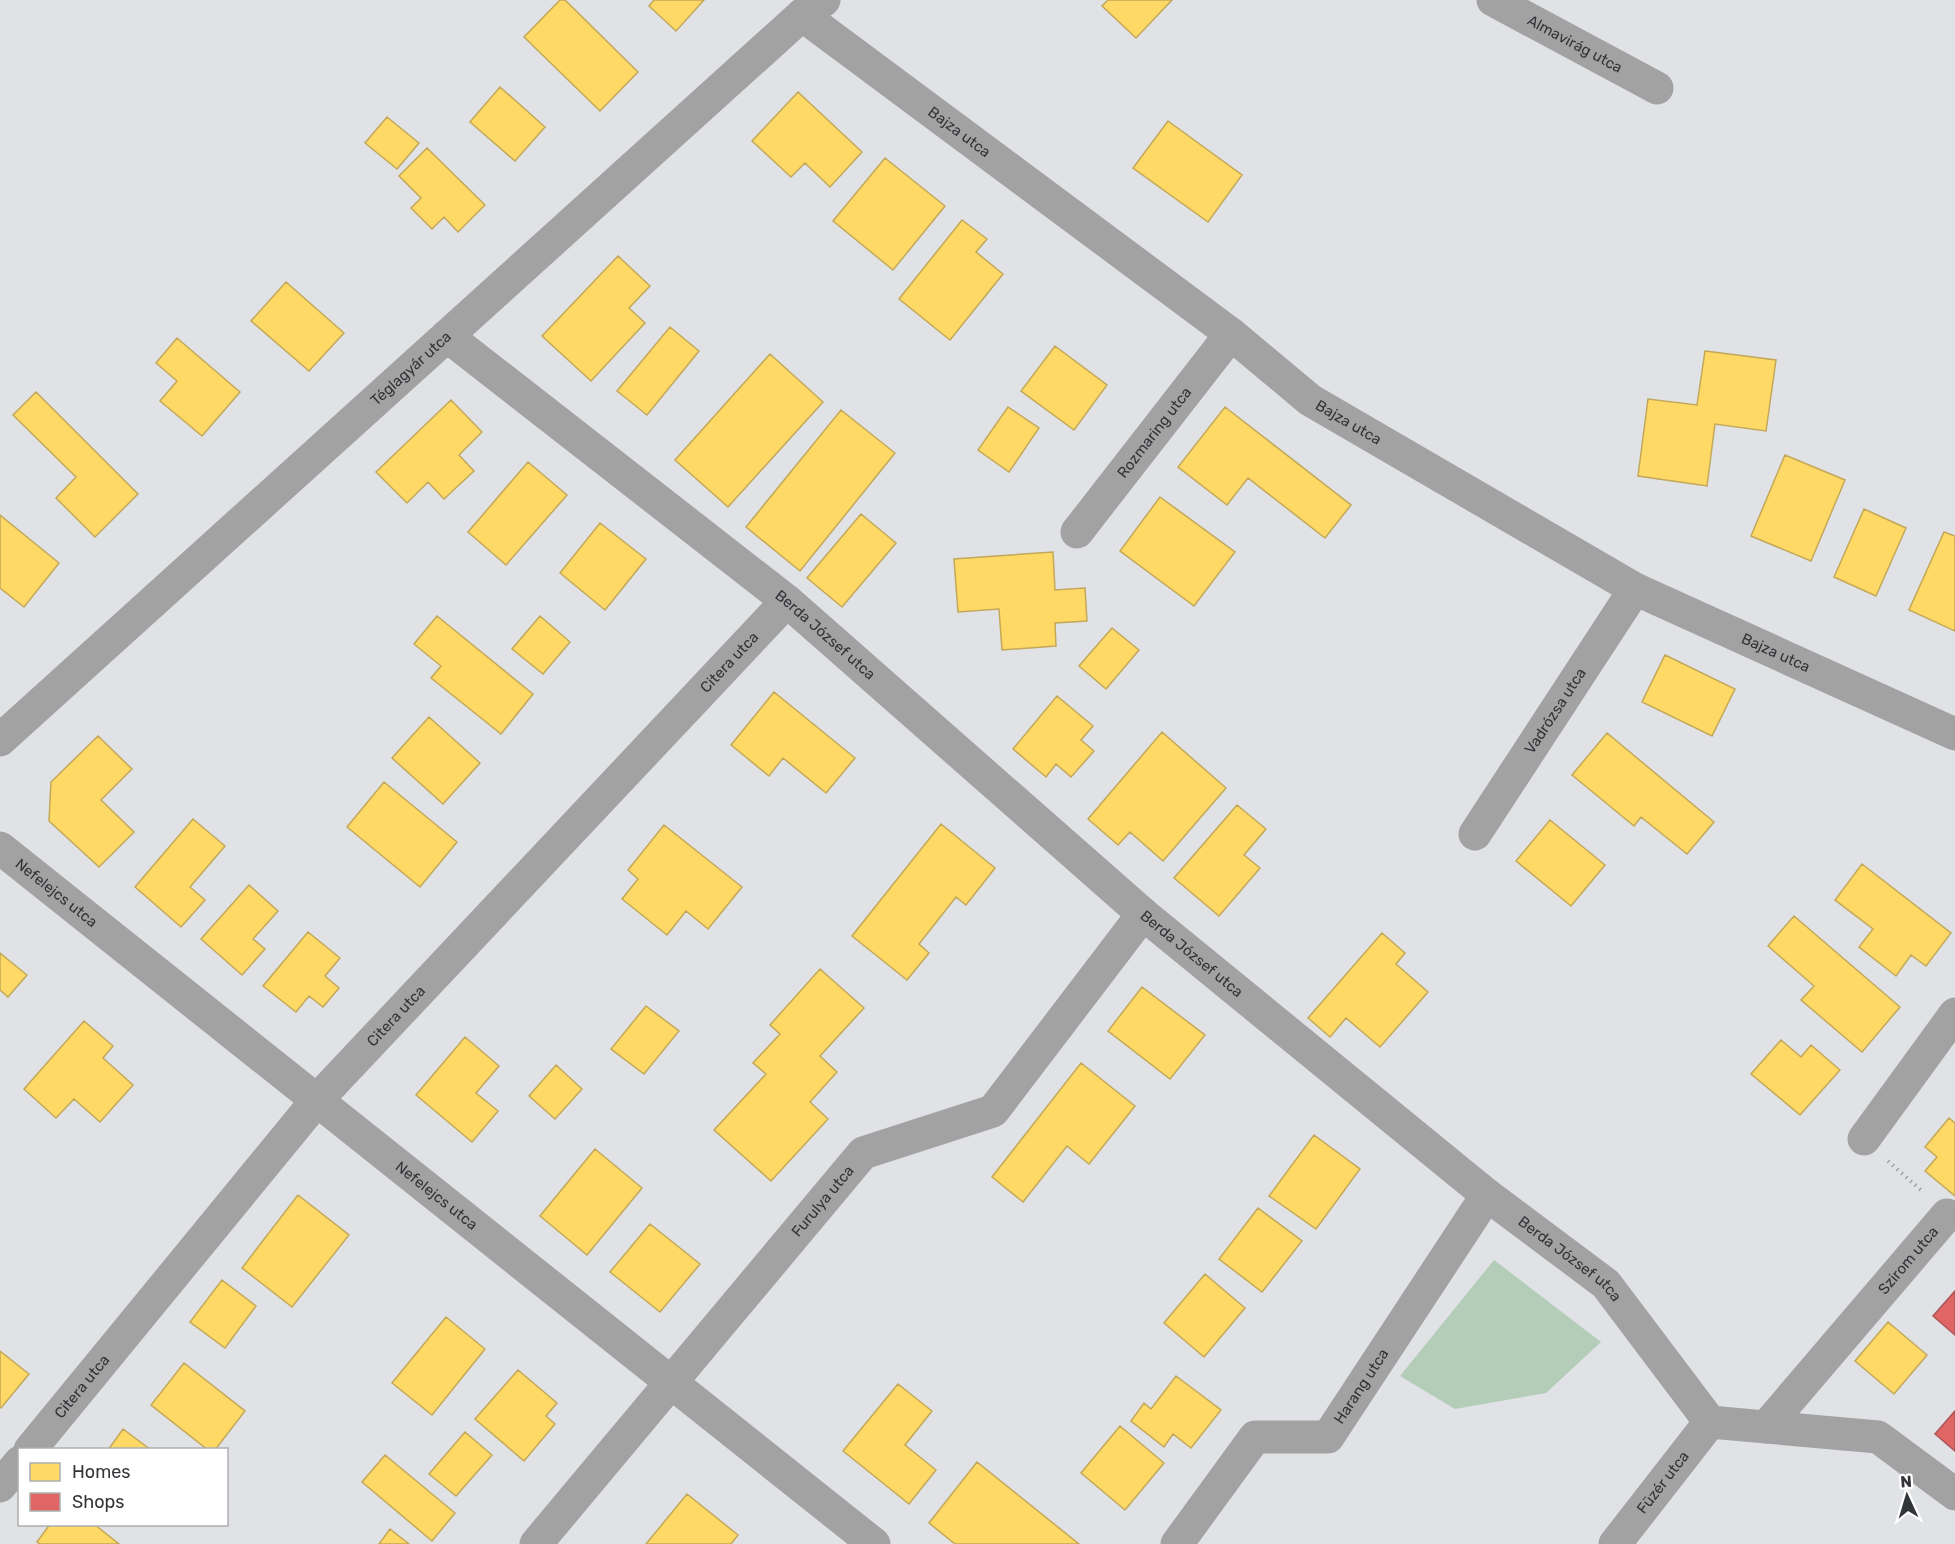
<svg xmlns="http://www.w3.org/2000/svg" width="1955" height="1544" viewBox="0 0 1955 1544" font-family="Rubik,sans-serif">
<rect width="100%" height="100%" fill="#e0e2e6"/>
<!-- green -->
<path fill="#b3cdb8" d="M1494,1260L1601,1342L1546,1393L1455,1409L1400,1376Z"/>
<!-- homes -->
<path fill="#ffd966" stroke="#c2a858" stroke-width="1.5" d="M560,0H565L638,72L600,111L524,37Z
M654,0H704L676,31L649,6Z
M1108,0H1172L1136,38L1102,6Z
M500,87L545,127L515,161L470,122Z
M798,92L862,152L830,187L805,163L791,177L752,141Z
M387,117L419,143L397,169L365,143Z
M1168,121L1242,175L1208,222L1133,168Z
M427,148L485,205L458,232L444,217L432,229L411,208L421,198L399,176Z
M885,158L945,206L893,270L833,221Z
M962,220L987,239L976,252L1003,274L950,340L899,299Z
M618,256L650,286L629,308L645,323L591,381L542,336Z
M286,282L344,333L309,371L251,321Z
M670,327L699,351L647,415L617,391Z
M177,338L240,392L202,436L160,401L177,381L156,363Z
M1055,346L1107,385L1074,430L1021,391Z
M1705,351L1776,360L1766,431L1715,424L1707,486L1638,476L1648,399L1697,405Z
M770,354L823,402L728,507L675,460Z
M36,392L138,494L95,537L56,498L76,477L13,415Z
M451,400L482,432L459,455L474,471L444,499L428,482L407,503L376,472Z
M1008,407L1039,428L1009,472L978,450Z
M1225,407L1351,505L1325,538L1248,478L1227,505L1178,467Z
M841,410L895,453L800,571L746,527Z
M1785,455L1845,480L1811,561L1751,536Z
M528,462L567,495L506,565L468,532Z
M1160,497L1235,552L1194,606L1120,551Z
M1864,509L1906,528L1876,596L1834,577Z
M861,514L896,543L842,607L807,578Z
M0,515L59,563L24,607L0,588Z
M600,523L646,559L605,610L560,573Z
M1944,532L1955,536V631L1909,610Z
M1053,552L1055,590L1085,588L1087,621L1055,623L1056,646L1002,650L999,609L958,612L954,559Z
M437,616L533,694L501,734L431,678L441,666L414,644Z
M540,616L570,642L543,674L512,649Z
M1112,628L1139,650L1106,689L1079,666Z
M1665,655L1735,689L1712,736L1642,702Z
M774,692L855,758L826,793L783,758L769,776L731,745Z
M1057,696L1093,726L1081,740L1094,751L1071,777L1056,764L1046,777L1013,749Z
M429,717L480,763L443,804L392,758Z
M1162,732L1226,788L1163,861L1130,832L1118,845L1088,819Z
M1607,733L1714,822L1687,854L1641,817L1634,826L1572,775Z
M98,736L132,769L101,800L134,832L99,867L49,821L51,782Z
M384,782L457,842L420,887L347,827Z
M1237,805L1266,829L1244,855L1260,868L1219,916L1174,878Z
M193,819L225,846L190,887L205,900L181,927L135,887Z
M1550,820L1605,865L1571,906L1516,861Z
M941,824L995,868L966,905L956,897L919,944L929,953L907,980L852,936Z
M664,825L742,887L708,929L686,911L667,935L622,899L638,879L628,870Z
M1862,864L1951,933L1926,966L1911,955L1896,976L1859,947L1873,929L1835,900Z
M249,885L278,911L253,939L265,949L242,975L201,939Z
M1794,916L1900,1007L1862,1052L1801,1000L1814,986L1768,946Z
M308,932L340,958L325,976L339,988L323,1007L309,996L296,1012L263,986Z
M1382,933L1405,953L1396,964L1428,992L1380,1047L1346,1018L1330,1037L1308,1018Z
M0,953L27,975L8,997L0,990Z
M820,969L864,1008L820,1056L837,1072L810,1102L828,1119L771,1181L714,1130L766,1074L753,1063L780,1034L770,1025Z
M1142,987L1205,1035L1170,1079L1108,1031Z
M646,1006L679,1031L644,1074L611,1049Z
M84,1021L113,1046L103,1058L133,1085L100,1122L74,1099L56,1118L24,1089Z
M465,1037L499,1066L476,1093L498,1111L472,1142L416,1095Z
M1781,1040L1801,1057L1811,1045L1840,1070L1800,1115L1751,1074Z
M1081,1063L1135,1106L1089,1164L1067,1146L1023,1202L992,1177Z
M556,1065L582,1089L555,1119L529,1096Z
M1949,1118L1955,1123V1196L1925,1171L1937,1157L1925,1147Z
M1314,1135L1360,1169L1316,1229L1269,1196Z
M595,1149L642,1188L587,1255L540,1216Z
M298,1195L349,1235L292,1307L242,1268Z
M1258,1208L1302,1241L1262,1292L1219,1259Z
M650,1224L700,1264L660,1312L610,1272Z
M1205,1274L1245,1308L1204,1357L1164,1323Z
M222,1280L256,1306L225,1348L190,1322Z
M446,1317L485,1349L432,1415L392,1383Z
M1888,1322L1927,1355L1894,1394L1855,1361Z
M0,1351L29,1374L1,1408L0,1407Z
M184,1363L245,1411L215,1450H208L151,1405Z
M518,1370L557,1403L546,1416L555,1424L524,1461L475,1419Z
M1176,1376L1221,1410L1191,1448L1173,1434L1164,1447L1131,1421L1144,1403L1151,1409Z
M898,1384L932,1411L905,1445L936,1470L909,1504L843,1451Z
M1120,1426L1164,1463L1125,1510L1081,1473Z
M123,1429L151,1450H108Z
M465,1432L492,1455L456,1496L429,1474Z
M385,1455L455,1513L432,1541L362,1482Z
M977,1462L1079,1544H955L929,1523Z
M687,1494L738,1535L731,1544H646Z
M50,1524H94L119,1544H40L37,1542Z
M390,1529L409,1544H379Z"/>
<!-- shops -->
<path fill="#e06666" stroke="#ac5758" stroke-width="1.5" d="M1955,1291V1335L1933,1316Z
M1955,1411V1451L1935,1434Z"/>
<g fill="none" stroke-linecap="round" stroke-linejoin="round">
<!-- path -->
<path stroke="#a2a2a4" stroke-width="4" stroke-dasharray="1.5 4.5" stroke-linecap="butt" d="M1888,1161L1923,1192"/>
<!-- minor -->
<g stroke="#a3a2a3" stroke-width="33">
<path id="s1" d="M1493,0L1657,88"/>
<path id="s2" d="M802,15L1231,334L1310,400L1635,589L1955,734"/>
<path id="s3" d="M447,336L787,601L1143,914L1487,1195L1606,1284L1710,1422L1878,1437L1955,1494"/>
<path id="s4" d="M1077,532L1231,334"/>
<path id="s5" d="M0,740L802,15L824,0"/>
<path id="s6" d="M1475,834L1635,589"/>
<path id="s7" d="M0,848L874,1544"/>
<path d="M1864,1139L1955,1014"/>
<path id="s8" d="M1766,1427L1947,1215"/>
<path id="s9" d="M30,1450L317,1100L787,601"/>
<path d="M0,1486L20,1462"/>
<path id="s10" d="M536,1544L863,1153L993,1111L1143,914"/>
<path id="s11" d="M1177,1544L1255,1437H1328L1487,1195"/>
<path id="s12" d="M1615,1544L1710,1422"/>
</g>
</g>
<g text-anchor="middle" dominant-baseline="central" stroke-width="6" stroke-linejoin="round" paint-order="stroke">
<!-- street labels -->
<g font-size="15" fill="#323437" stroke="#fff">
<text stroke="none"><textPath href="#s1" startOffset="93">Almavirág utca</textPath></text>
<text stroke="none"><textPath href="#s2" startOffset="196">Bajza utca</textPath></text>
<text stroke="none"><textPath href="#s5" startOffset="554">Téglagyár utca</textPath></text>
<text stroke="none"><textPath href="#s2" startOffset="682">Bajza utca</textPath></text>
<text stroke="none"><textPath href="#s4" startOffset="126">Rozmaring utca</textPath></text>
<text stroke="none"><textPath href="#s3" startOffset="482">Berda József utca</textPath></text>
<text stroke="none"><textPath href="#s2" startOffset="1168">Bajza utca</textPath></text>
<text stroke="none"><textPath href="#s9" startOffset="1054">Citera utca</textPath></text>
<text stroke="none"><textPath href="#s6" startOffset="147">Vadrózsa utca</textPath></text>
<text stroke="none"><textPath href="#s7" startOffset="72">Nefelejcs utca</textPath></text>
<text stroke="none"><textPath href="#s3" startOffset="968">Berda József utca</textPath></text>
<text stroke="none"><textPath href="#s9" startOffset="568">Citera utca</textPath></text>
<text stroke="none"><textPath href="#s7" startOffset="558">Nefelejcs utca</textPath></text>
<text stroke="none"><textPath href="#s10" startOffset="447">Furulya utca</textPath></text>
<text stroke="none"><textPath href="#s3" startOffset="1454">Berda József utca</textPath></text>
<text stroke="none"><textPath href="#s8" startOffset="219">Szirom utca</textPath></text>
<text stroke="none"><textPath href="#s9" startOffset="82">Citera utca</textPath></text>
<text stroke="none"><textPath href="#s11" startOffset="266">Harang utca</textPath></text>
<text stroke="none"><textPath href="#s12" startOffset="78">Füzér utca</textPath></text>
</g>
</g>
<!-- legend -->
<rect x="18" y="1448" width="210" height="78" fill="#ffffff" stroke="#adaeaf" stroke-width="1.5"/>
<rect x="30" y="1463" width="30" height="18" fill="#ffd966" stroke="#adaeaf" stroke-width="1.5"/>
<text x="72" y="1478" font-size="18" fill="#323437">Homes</text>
<rect x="30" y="1493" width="30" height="18" fill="#e06666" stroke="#adaeaf" stroke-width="1.5"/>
<text x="72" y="1508" font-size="18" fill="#323437">Shops</text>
<!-- north arrow -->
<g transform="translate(1907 1496) rotate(356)" stroke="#ffffff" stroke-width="4.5" paint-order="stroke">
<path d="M0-4.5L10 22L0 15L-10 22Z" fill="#323437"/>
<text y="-9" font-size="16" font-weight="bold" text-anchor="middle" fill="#323437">N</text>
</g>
</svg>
